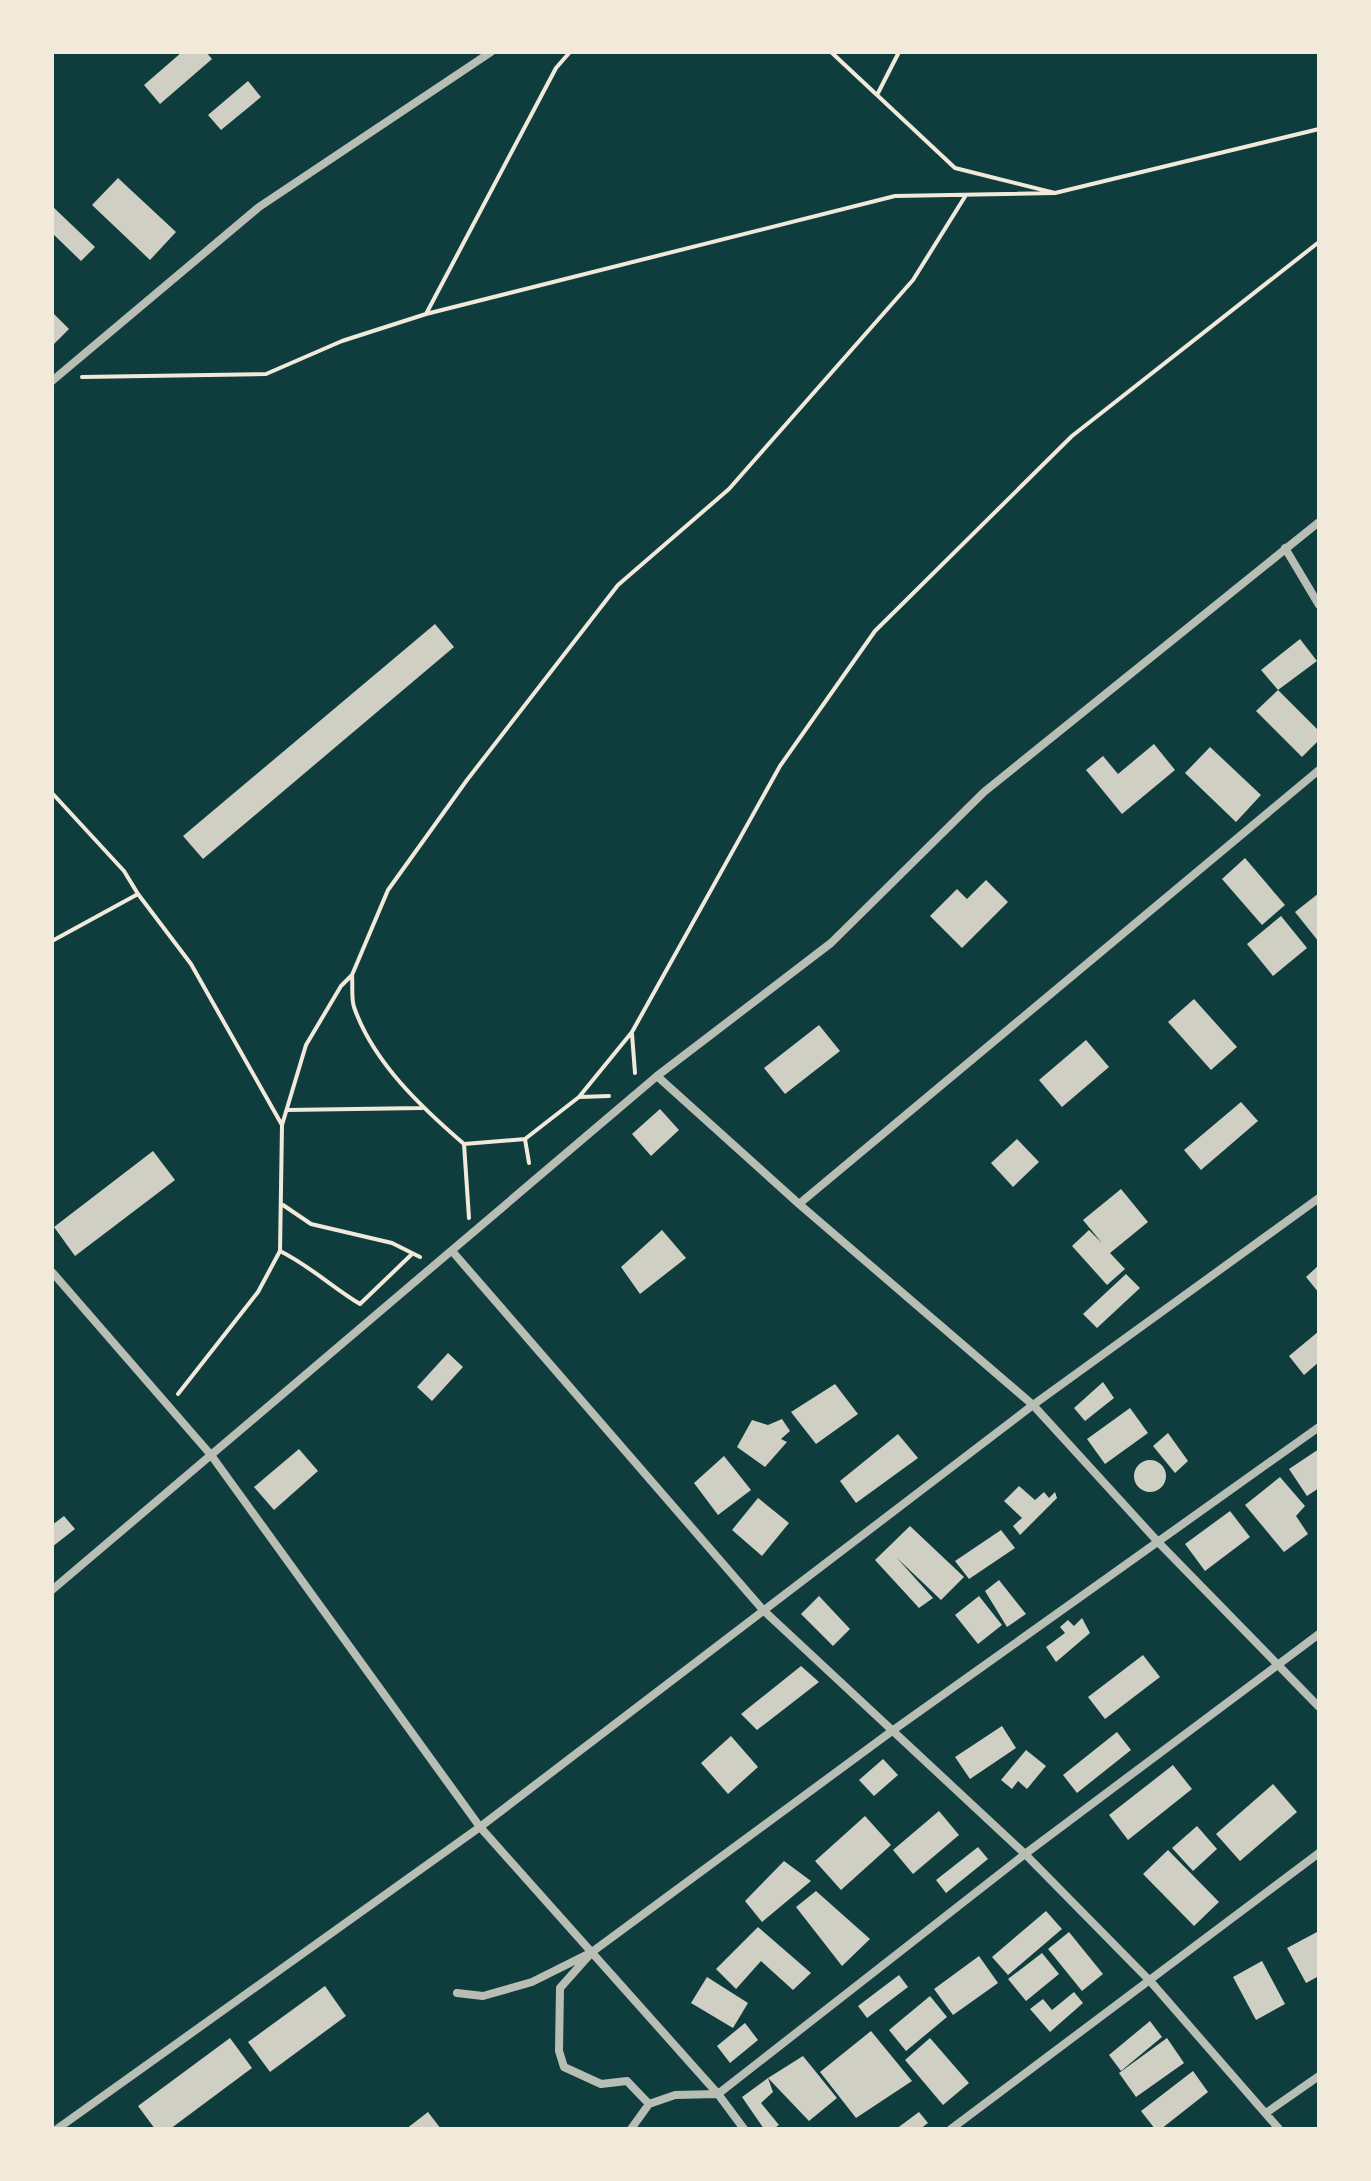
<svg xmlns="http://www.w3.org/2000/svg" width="1371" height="2181" viewBox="0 0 1371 2181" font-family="'Fira Sans',sans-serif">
<rect width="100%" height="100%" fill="#0f3d3e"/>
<!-- building -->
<path fill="#cfcfc3" d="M182,52H206L212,59L160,104L144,85Z
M248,81L261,97L221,130L208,115Z
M118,178L176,232L150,260L92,205Z
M52,206L95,247L81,261L52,233Z
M52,312L69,329L52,346Z
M435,624L454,647L203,859L183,836Z
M1300,639L1317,661L1278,690L1261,670Z
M1278,690L1319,731V740L1302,757L1256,711Z
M1154,744L1175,770L1122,814L1086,770L1103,756L1118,774Z
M1210,747L1261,795L1236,822L1185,773Z
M1245,858L1285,905L1262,925L1222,879Z
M986,880L1008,902L962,948L930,916L957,889L967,899Z
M1319,893V942L1295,912Z
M1281,916L1307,948L1273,976L1247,944Z
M1194,999L1237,1047L1211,1070L1168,1022Z
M819,1025L840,1051L785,1094L764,1068Z
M1086,1040L1109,1067L1062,1107L1039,1080Z
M1241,1102L1258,1121L1201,1170L1184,1150Z
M660,1109L679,1130L651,1156L632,1134Z
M1017,1139L1039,1162L1013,1187L991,1163Z
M153,1151L175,1180L75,1256L54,1227Z
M1121,1189L1148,1222L1110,1253L1125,1269L1107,1285L1072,1246L1089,1230L1102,1243L1083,1220Z
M662,1230L686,1258L640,1294L621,1267Z
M1319,1265V1293L1306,1277Z
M1126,1274L1140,1288L1097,1328L1083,1314Z
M1319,1331V1362L1304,1375L1289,1356Z
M448,1353L463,1367L432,1401L417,1387Z
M1103,1382L1114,1398L1085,1421L1074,1408Z
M835,1384L858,1414L816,1444L791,1412Z
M1130,1408L1148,1433L1105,1464L1087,1439Z
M782,1419L790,1431L781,1439L787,1442L765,1467L737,1447L752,1420L768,1425Z
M1168,1433L1188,1461L1175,1473L1153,1446Z
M898,1434L918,1458L856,1503L840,1481Z
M299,1449L318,1471L274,1510L254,1487Z
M1319,1449V1488L1307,1496L1289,1469Z
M724,1456L751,1490L718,1515L694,1483Z
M1134 1476a16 16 0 1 1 32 0a16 16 0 1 1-32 0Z
M1280,1477L1305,1506L1296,1516L1308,1534L1284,1552L1245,1505Z
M1019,1486L1035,1500L1044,1492L1049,1498L1055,1492L1057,1498L1020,1535L1013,1526L1022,1518L1004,1501Z
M758,1498L789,1523L762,1556L732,1530Z
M1230,1511L1250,1537L1205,1571L1185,1544Z
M64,1516L75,1529L52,1547V1525Z
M910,1526L964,1577L941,1600L897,1558L933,1598L919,1608L875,1560Z
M1001,1530L1015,1548L969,1579L955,1561Z
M999,1580L1026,1614L1007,1627L985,1591Z
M819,1596L850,1629L833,1646L801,1614Z
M979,1596L1002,1625L978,1644L955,1615Z
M1082,1618L1090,1633L1056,1662L1046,1647L1065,1633L1060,1627L1068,1620L1074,1626Z
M1143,1655L1160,1677L1105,1719L1088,1697Z
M801,1666L819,1682L757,1730L741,1714Z
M1002,1726L1016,1748L970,1779L955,1757Z
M1117,1732L1131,1750L1077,1793L1063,1775Z
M731,1736L758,1767L728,1794L701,1763Z
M1026,1750L1046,1766L1027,1789L1018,1781L1012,1789L1001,1780Z
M883,1759L898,1775L874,1796L859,1780Z
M1173,1765L1192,1789L1128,1840L1109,1815Z
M1273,1784L1297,1812L1240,1861L1216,1834Z
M939,1811L959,1835L913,1874L893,1850Z
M865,1816L891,1845L841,1890L815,1861Z
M1197,1826L1217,1849L1193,1871L1172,1848Z
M978,1847L988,1859L946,1893L936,1880Z
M1168,1850L1219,1902L1194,1926L1143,1874Z
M784,1861L811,1881L762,1922L745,1901Z
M816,1891L870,1939L842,1966L796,1907Z
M1046,1911L1062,1929L1008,1975L992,1957Z
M758,1927L811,1973L793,1990L761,1961L736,1989L716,1969Z
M1069,1932L1103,1974L1082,1991L1048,1949Z
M1317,1932L1319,1976L1306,1983L1287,1948Z
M1042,1953L1059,1974L1026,2001L1008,1979Z
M979,1956L998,1983L953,2015L934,1989Z
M1262,1961L1285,2004L1256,2020L1233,1977Z
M899,1975L908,1987L867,2018L858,2006Z
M707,1977L748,2003L733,2028L691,2003Z
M325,1986L346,2016L270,2072L248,2042Z
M1074,1992L1083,2003L1050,2032L1030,2009L1043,1999L1052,2010Z
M930,1996L947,2017L906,2051L889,2030Z
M1150,2021L1162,2037L1121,2071L1109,2055Z
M745,2023L758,2040L730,2063L717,2046Z
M871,2031L912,2081L856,2118L820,2072Z
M230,2038L252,2068L170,2129H155L138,2106Z
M930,2038L969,2083L943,2105L905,2060Z
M1167,2038L1184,2063L1136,2097L1119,2073Z
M803,2056L837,2098L809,2121L768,2078Z
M1193,2071L1208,2092L1161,2129H1155L1141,2111Z
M768,2078L773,2092L761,2103L779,2125L773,2129H764L742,2097Z
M428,2112L441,2129H406Z
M919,2112L928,2123L920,2129H896Z"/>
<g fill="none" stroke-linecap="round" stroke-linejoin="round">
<!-- path -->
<path stroke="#f1e9da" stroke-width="4" d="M831,52L955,168L1055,193L1319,129
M877,95L899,52
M426,314L895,196L1055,193
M82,377L266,374L342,341L426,314L556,68L570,52
M52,793L124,871L138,894L52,941
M138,894L191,964L282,1125
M352,975C353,985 351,998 354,1007C373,1062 421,1107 464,1144
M632,1034L635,1073
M579,1097L609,1096
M287,1110L422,1108
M525,1139L579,1097L632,1032L780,766L875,631L1072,436L1319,242
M283,1205L311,1224L392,1243L420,1257
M469,1218L464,1144L525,1139L529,1163
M280,1251C310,1266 332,1287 360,1304L411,1255
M178,1394L258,1292L280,1251L282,1125L306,1045L341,986L352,975L388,890L467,780L618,585L729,489L913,280L966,195"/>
<!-- minor -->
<path stroke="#b8beb3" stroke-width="8" d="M52,381L259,207L491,52
M1285,548L1319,605
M657,1076L799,1204L1033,1405L1159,1543L1319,1707
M799,1204L1319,770
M452,1251L763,1610L1025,1854L1151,1982L1279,2129
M52,1272L211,1455L480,1827L718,2094L744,2129
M52,1590L657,1076L831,943L984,792L1319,522
M592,1952L560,1988L559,2051L564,2067L601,2084L627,2081L649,2104L675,2095L718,2094L1025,1854L1319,1634
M457,1993L483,1996L532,1982L592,1952L892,1731L1319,1427
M1266,2113L1319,2076
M57,2129L480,1827L1033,1405L1319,1198
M631,2129L649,2104
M951,2129L1319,1853"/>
</g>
<!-- border -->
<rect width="1371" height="2181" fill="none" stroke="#f1e9da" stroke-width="108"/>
</svg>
